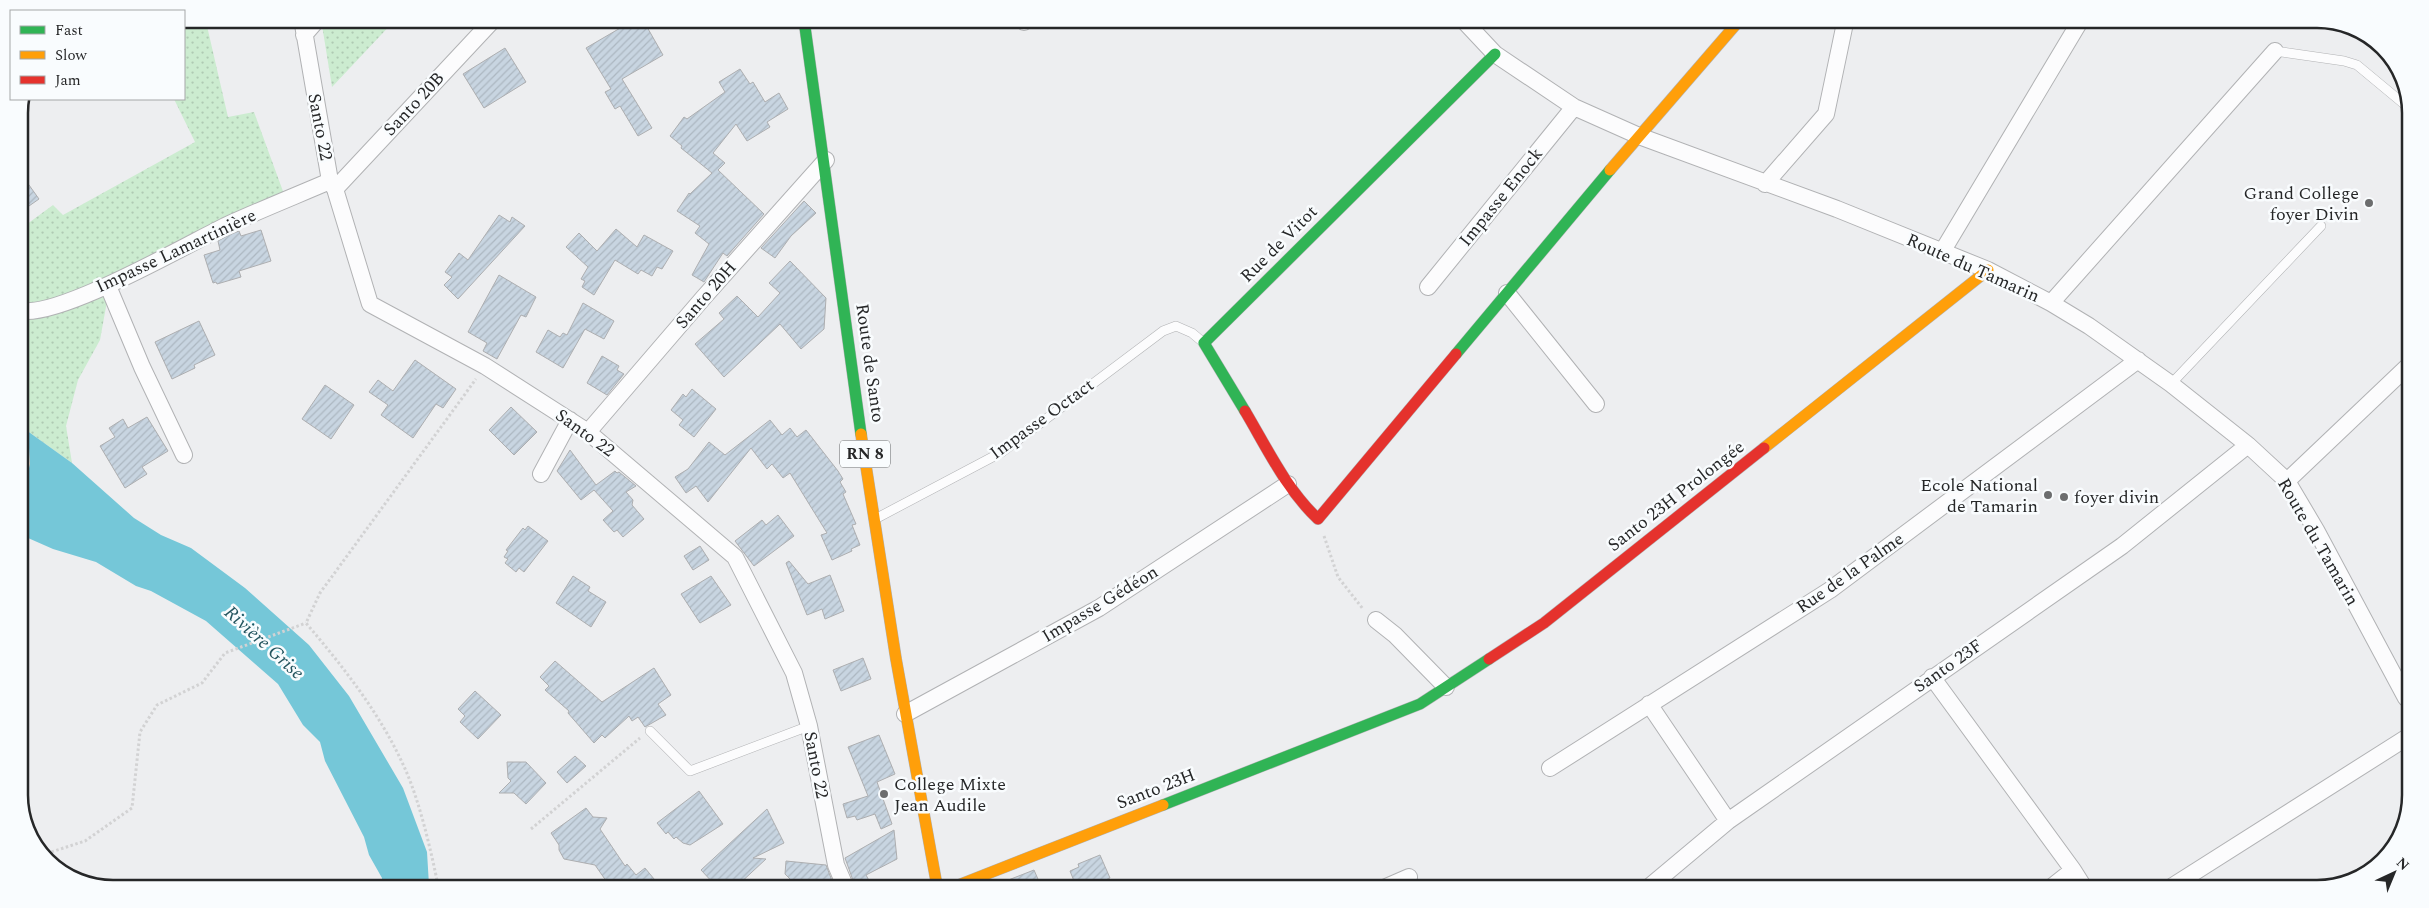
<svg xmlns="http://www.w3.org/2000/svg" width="2429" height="908" viewBox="0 0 2429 908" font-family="Spectral,serif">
<defs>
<pattern id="grass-dots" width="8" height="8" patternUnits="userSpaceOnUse" patternTransform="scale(1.25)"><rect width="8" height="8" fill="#ccecd0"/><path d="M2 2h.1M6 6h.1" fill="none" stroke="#afcab3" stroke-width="1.8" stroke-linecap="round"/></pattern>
<pattern id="sand-dots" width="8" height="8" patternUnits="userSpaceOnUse" patternTransform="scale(1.25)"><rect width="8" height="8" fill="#eee9d5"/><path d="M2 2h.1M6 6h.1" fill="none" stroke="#ccc8b7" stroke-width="1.8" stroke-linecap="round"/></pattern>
<pattern id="building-hatch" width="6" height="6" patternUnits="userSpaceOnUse" patternTransform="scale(1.25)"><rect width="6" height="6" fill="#c8d5e1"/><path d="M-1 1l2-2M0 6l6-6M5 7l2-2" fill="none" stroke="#acb7c1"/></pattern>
</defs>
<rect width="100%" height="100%" fill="#edeef0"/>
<!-- grass -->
<path fill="url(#grass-dots)" d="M184,19H220L207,26L228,117L254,112L284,194L111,279L100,340L78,380L66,426L72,463L19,425V230L53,205L63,215L195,142L174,99H184Z
M321,19H396L332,87Z"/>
<!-- sand -->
<path fill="url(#sand-dots)" d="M19,438L29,448L30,464L26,480L19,483Z"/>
<!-- water -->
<path fill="#75c7d8" d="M19,425L72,463L134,518L161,535L191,548L245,588L309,645L349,696L403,788L427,852L429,885H382V878L369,855L364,837L325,761L320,742L303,725L278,684L206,621L151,591L136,586L96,562L53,549L19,534V483L26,480L30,464L29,448L19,438Z"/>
<!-- building -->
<path fill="url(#building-hatch)" stroke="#adaeb0" d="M634,20H643L663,55L622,79L652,128L638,136L620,106L615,109L605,92L611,89L586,48Z
M505,48L526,82L484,108L463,74Z
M740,69L750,84L753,82L765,102L779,93L788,109L767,122L770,127L747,141L736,124L713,153L725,163L718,170L764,214L727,256L723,253L704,282L692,275L709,244L695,233L700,226L677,211L689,193L690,194L712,173L681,148L682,146L670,136L684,117L687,119L725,92L719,82Z
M19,171L39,199L19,213Z
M804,201L816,213L791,236L775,258L761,248Z
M499,215L510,222L512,217L525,226L458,299L444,285L452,277L445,272L459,253L468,260Z
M616,229L637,247L644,235L673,251L662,269L657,267L652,276L641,270L638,274L615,260L594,295L582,287L585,281L581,279L588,267L566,247L579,233L597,251Z
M261,230L271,261L239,271L241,277L217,284L216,282L213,283L204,255L220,250L218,241L229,235L239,231L241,236Z
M790,261L826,298L824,329L801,349L780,324L724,377L695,344L724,319L719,313L737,296L758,317L780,293L769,283Z
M499,275L536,297L526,317L521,315L497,359L483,351L487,343L468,332Z
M583,303L614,321L604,339L585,329L563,368L536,352L548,330L560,337L563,333L567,335Z
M199,321L215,355L194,365L195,368L172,379L155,342Z
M602,356L619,366L617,370L624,374L607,395L587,383Z
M415,360L456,389L443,408L436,404L413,438L381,415L388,405L369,392L378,380L393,391Z
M325,385L354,405L331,439L302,419Z
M692,389L716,409L694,437L679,425L683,420L671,410L683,394L686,397Z
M511,407L537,432L514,455L489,430Z
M147,417L168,451L142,467L147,474L125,488L100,446L115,437L109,428L123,419L128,428Z
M770,420L782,435L790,428L797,437L806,430L838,471L843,479L840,482L846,492L843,494L856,524L852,525L860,545L851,549L852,551L832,560L821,535L827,533L790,473L783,478L772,464L767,469L751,448L708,502L696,486L686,493L675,477L688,469L709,442L725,455Z
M570,450L596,485L615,471L617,473L619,472L636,486L626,492L633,500L632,505L644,519L623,537L617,530L614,532L603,520L613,511L594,490L581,500L557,471Z
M778,515L794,536L754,566L735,541L762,520L766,525Z
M528,526L548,541L524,572L519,568L516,572L505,563L508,559L504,557L508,551L506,550L523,528L525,530Z
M700,546L709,560L693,570L684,556Z
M789,561L808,584L830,575L844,611L825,619L822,609L807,615L786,563Z
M573,576L590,587L588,591L606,602L591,627L556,603Z
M711,576L731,605L700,623L681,594Z
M863,658L871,679L841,691L833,670Z
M555,661L602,702L654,668L671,695L658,704L666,715L645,727L638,717L632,721L629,716L605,738L602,735L594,743L568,713L569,711L545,690L549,686L540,677Z
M475,691L501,715L478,739L460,722L465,716L458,709Z
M879,735L895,774L877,782L892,824L881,829L875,814L857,820L855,816L847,818L843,804L868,796L848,747Z
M575,756L586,766L567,783L557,772Z
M507,762H526L546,783L526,804L514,793H499L511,781L508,778Z
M699,791L723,824L690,845L683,843L676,837L674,839L668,832L666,834L657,823Z
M586,808L593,817L607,818L600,829L625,866L627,864L636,875L645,868L659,885H609L595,865L564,859L559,850V845L551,833Z
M767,809L784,843L753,858L766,859L737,886H716L701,870Z
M894,830L897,859L866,875L872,886H855L845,858Z
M1100,855L1110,878L1092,886H1076L1070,871L1079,867L1078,864Z
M786,861L826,865L834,886H797L785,874Z
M1034,870L1041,886H993Z"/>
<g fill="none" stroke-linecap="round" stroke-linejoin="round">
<!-- lane casing -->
<g stroke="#b1b2b4" stroke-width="10">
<path id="lane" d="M2275,51L2344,61L2357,65L2410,109
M2171,384L2321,226
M877,518L1002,452L1163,331L1176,326L1192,333L1204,343
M650,731L690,771L809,726"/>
</g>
<!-- street casing -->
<g stroke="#b1b2b4" stroke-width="18">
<path id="street" d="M302,19L330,181L335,189L370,304L485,366L588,432L735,557L794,673L809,726L836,865L845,886
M1024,22L1025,21
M1465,22L1495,54L1574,107L1639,136L1837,209L1988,270L2051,303L2089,326L2171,384L2248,445L2287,481L2316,530L2406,698
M304,35L318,19
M1765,184L1826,114L1845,23
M335,189L493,20
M1942,252L2079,23
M108,286L142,367L184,455
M1428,287L1574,107
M1507,293L1596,404
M2051,303L2275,51
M19,310C54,321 188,244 225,226C260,210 295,196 330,181
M588,432L704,297L826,160
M541,474L570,420
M2287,481L2408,366
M1376,620L1395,635L1446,687
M1932,677L2073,870L2049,889
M1649,704L1728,821
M905,714L1099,608L1288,484
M1550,768L1830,590L2138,360
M2073,870L2085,889
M1386,887L1409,877
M1648,888L1728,821L2122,546L2248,445
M2168,889L2406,738"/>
</g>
<!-- fast casing -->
<g stroke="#b1b2b4" stroke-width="12">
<path id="fast" d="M804,20L861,434
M1456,354L1610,170
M1245,411L1204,343L1495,54
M1163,805L1420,704L1489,659"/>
</g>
<!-- slow casing -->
<g stroke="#b1b2b4" stroke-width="12">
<path id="slow" d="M1610,170L1738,22
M861,434L896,659L937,886
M1764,448L1988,270
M956,886L1163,805"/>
</g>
<!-- jam casing -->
<g stroke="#b1b2b4" stroke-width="12">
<path id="jam" d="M1245,411C1267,448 1286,489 1318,519L1456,354
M1489,659L1544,623L1764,448"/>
</g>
<!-- path -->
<path stroke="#d2d2d3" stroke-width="3" stroke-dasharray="2.5 2.5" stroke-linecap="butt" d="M1324,536L1338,577L1363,609
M531,829L640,738
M42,855L85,841L132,808L140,732L157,705L202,683L225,653L306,623
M438,885C431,851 420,803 406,771C382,716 345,669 306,623L320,593L476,379"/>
<!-- lane -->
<use href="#lane" stroke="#fcfcfd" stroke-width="9"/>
<!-- street -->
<use href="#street" stroke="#fcfcfd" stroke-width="16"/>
<!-- fast -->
<use href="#fast" stroke="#30b455" stroke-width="11"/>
<!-- slow -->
<use href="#slow" stroke="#ff9f0a" stroke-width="11"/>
<!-- jam -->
<use href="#jam" stroke="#e5322d" stroke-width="11"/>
</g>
<!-- markers -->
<g fill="#6c6d6e" stroke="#f9fcfe" stroke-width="2">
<circle cx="2369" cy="203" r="5"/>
<circle cx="2048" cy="495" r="5"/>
<circle cx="2064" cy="497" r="5"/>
<circle cx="884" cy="794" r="5"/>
</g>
<g text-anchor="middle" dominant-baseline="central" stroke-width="5" stroke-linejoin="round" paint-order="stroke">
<!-- shield labels -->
<rect fill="#f9fcfe" stroke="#656768" stroke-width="1" x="840" y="440.5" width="50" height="27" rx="4"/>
<g font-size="16" font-weight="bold" fill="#262728">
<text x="865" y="454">RN 8</text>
</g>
<!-- street labels -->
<g font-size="18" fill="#262728" stroke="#f9fcfe">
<text transform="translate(414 104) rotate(-47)">Santo 20B</text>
<text transform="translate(320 127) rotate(79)">Santo 22</text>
<text transform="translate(1501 197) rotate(-51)">Impasse Enock</text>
<text transform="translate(1279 244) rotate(-45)">Rue de Vitot</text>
<text transform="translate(176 251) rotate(-25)">Impasse Lamartinière</text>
<text transform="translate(1973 268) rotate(24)">Route du Tamarin</text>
<text transform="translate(706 295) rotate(-49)">Santo 20H</text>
<text transform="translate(870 363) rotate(82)">Route de Santo</text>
<text transform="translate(1042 419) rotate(-36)">Impasse Octact</text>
<text transform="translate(585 433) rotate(36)">Santo 22</text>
<text transform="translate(1676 496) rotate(-38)">Santo 23H Prolongée</text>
<text transform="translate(2318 542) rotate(60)">Route du Tamarin</text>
<text transform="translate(1850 573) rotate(-35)">Rue de la Palme</text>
<text transform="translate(1100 604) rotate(-31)">Impasse Gédéon</text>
<text transform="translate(1948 666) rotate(-35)">Santo 23F</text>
<text transform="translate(816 765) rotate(79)">Santo 22</text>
<text transform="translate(1156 789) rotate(-21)">Santo 23H</text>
</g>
<!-- poi labels -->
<g font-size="18" fill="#262728" stroke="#f9fcfe" text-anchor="end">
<text x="2359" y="193">Grand College<tspan x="2359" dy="21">foyer Divin</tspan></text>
<text x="2038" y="485">Ecole National<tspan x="2038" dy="21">de Tamarin</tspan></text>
<text x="2074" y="497" text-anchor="start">foyer divin</text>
<text x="894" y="784" text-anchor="start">College Mixte<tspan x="894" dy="21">Jean Audile</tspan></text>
</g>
<!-- water labels -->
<g font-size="19" font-style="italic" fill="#24555f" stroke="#f9fcfe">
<text transform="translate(264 643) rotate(42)">Rivière Grise</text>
</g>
</g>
<!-- crop -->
<path d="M0 0H2429V908H0ZM113 28H2317A85 85 0 0 1 2402 113V795A85 85 0 0 1 2317 880H113A85 85 0 0 1 28 795V113A85 85 0 0 1 113 28Z" fill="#f9fcfe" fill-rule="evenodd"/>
<path fill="none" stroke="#262728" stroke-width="2.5" d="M113 28H2317A85 85 0 0 1 2402 113V795A85 85 0 0 1 2317 880H113A85 85 0 0 1 28 795V113A85 85 0 0 1 113 28Z"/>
<!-- legend -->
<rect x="10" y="10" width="175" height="90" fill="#f9fcfe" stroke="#a5a7a8"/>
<rect x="20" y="26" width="25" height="8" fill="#30b455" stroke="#a5a7a8"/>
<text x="55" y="35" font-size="15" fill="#262728">Fast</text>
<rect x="20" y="51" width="25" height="8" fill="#ff9f0a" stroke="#a5a7a8"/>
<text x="55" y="60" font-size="15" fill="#262728">Slow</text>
<rect x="20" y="76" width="25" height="8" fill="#e5322d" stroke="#a5a7a8"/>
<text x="55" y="85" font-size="15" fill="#262728">Jam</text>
<!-- north arrow -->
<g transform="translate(2394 873) rotate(44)" stroke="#f9fcfe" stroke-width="4" paint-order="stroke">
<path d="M0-4L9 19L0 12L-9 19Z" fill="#262728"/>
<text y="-8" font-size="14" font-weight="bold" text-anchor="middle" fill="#262728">N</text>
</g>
</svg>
